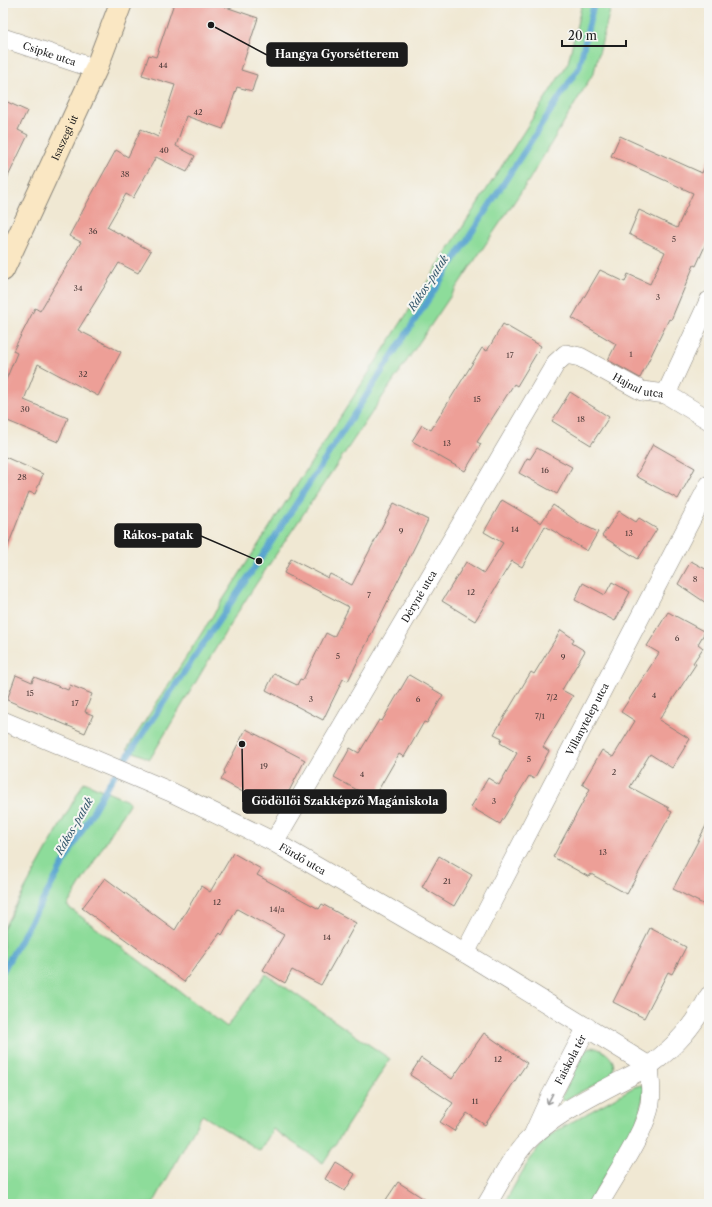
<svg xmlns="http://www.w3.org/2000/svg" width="712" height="1207" viewBox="0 0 712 1207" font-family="'Libre Caslon Text',serif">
<rect width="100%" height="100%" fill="#f6f6f2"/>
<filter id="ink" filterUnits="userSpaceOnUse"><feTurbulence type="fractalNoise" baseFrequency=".025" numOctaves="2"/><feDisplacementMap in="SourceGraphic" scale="8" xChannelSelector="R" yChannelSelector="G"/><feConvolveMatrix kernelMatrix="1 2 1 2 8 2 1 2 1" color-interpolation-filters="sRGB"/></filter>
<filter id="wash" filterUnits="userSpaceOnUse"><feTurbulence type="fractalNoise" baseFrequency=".012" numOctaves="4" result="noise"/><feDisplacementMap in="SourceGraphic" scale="16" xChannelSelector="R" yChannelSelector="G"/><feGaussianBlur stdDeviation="0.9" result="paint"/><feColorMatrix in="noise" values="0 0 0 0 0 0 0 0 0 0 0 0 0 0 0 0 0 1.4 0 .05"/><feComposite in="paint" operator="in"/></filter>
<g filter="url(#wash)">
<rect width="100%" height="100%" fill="#f0e8d3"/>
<!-- green -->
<path fill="#8ddc9a" stroke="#547c5b" d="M582,3H612L594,72L529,180L256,584L232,621L150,759L127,749L568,63Z
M84,782L130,802L67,906L227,1027L266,974L390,1059L323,1163L273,1129L260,1151L202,1115L153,1204H3V929Z
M590,1047C605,1048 624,1064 607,1078L563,1101L562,1096L585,1051Z
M641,1085L645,1087L638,1121L588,1204H504C519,1178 532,1150 556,1131L634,1087Z"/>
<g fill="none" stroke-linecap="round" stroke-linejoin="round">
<!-- stream -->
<path stroke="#56a3cf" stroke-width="6" d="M3,971L106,788L259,561L579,67L594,3"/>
</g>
<g id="blocks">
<!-- building -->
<path fill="#ed9f97" d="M174,3H214L258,18L241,70L257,75L252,91L237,87L223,129L186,116L176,146L195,156L187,172L156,157L133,198L126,194L107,227L151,251L138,273L119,263L78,330L121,352L98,396L38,364L24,400L68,418L58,442L3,419V387L17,353L13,351L35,308L40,311L81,242L69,236L116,150L128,157L141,129L158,137L175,85L142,75L149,55L156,57Z
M3,100L27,111L18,130L28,135L3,187Z
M620,136L702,173L709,157V237L696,266L694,265L671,320L669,319L640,378L608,360L616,344L572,318L600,270L625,282L628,274L650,284L665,252L629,234L639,210L677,228L693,193L611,156Z
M503,324L541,346L517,386L514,384L477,442L481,444L465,471L412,441L422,425L431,430L482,348L487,351Z
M570,392L609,417L591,445L552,421Z
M653,444L695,468L678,499L636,476Z
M537,448L572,467L557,494L519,473L527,458L530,459Z
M3,456L43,474L35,494L29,492L4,556Z
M502,500L541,523L553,505L581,524L598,532L587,551L545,526L522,567L512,561L475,621L442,601L466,562L484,573L503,543L484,532Z
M394,503L428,520L348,681L343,679L323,720L266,690L274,674L297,685L300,679L303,680L326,633L334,637L349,607L284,573L291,559L328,578L330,574L352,585Z
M619,511L636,522L639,518L657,529L638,559L602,536Z
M691,561L709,571V605L678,584Z
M612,582L630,592L615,621L575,600L583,583L605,595Z
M668,612L705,632L698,644L703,648L693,663L696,664L659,720L690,739L672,768L650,754L630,787L669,808L668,810L672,812L627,894L591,874L589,877L553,857L590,789L582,784L602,750L613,757L635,721L621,712L659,653L647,646Z
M561,630L574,639L572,643L585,651L562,690L573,696L543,747L549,751L534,779L529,776L500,824L471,807L488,778L499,785L517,753L500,743L502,738L494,734L531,672L534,674Z
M16,675L32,682L34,677L68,690L70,685L92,694L85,712L93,715L85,733L7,700Z
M409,675L443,695L427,723L424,722L404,757L399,754L373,799L334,777L350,748L359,753L379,720L382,721Z
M246,729L305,760L285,799L283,798L279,806L270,801L269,803L262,800L261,802L221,780L225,772L224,771Z
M709,820V907L673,889Z
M233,853L261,869L257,875L319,909L322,904L356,923L321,985L292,970L285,983L263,970L284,935L237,909L222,935L220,933L184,982L82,908L105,878L175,930L201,886L210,892Z
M439,856L472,875L454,906L422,887Z
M650,928L686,947L672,974L668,972L644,1018L613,1002Z
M484,1033L527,1063L485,1125L467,1113L454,1131L440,1122L453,1103L410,1075L421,1058L452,1079Z
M335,1162L355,1174L345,1191L325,1179Z
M398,1182L432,1204H383Z"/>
</g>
</g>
<g filter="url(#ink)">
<use href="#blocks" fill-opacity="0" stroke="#868278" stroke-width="1"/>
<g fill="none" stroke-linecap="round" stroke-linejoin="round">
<!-- street casing -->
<g stroke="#868278" stroke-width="20">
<g id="street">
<path id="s1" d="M3,38L96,69"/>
<path d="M666,394L709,301"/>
<path id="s2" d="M3,721L171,792L274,842L465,953L649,1066"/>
<path id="s3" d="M274,842L556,363L566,354L580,357L642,391L666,394L709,420"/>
<path id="s4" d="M465,953L709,485"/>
<path id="s5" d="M534,1133L548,1102L587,1027"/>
<path d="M487,1204C498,1186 507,1168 519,1151C546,1115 609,1088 649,1066C677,1045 693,1027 709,996"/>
<path d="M599,1204C614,1177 646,1132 650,1103C652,1091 650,1078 649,1066"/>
</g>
</g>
<!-- secondary casing -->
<g stroke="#868278" stroke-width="24">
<g id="secondary">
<path id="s6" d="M3,270L96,69L121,3"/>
</g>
</g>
<!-- street -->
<use href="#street" stroke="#fff" stroke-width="19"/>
<!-- secondary -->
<use href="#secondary" stroke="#fae7c3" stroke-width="22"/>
</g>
<!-- one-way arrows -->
<defs><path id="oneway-shaft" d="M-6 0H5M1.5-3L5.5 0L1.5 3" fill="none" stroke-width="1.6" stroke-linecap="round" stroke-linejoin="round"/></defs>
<use stroke="#999" href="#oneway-shaft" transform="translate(550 1099) rotate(117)"/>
</g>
<g text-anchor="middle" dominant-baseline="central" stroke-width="4" stroke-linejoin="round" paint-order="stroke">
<!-- number labels -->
<g font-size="8" fill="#503d3b">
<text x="163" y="65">44</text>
<text x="198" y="112">42</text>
<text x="164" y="150">40</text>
<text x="125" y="174">38</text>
<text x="93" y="231">36</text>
<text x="674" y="239">5</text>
<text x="78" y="288">34</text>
<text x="658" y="297">3</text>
<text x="631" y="354">1</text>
<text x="510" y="355">17</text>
<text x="83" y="374">32</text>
<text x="477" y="399">15</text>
<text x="25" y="409">30</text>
<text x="581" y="419">18</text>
<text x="447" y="443">13</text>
<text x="545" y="470">16</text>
<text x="22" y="477">28</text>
<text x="515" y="529">14</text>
<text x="401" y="531">9</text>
<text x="629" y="533">13</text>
<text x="695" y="579">8</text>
<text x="471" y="592">12</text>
<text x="369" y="595">7</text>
<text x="677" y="638">6</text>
<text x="338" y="656">5</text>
<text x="563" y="657">9</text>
<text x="30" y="693">15</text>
<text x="654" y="695">4</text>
<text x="552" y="697">7/2</text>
<text x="311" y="699">3</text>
<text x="418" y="699">6</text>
<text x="75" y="703">17</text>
<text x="540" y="716">7/1</text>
<text x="529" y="759">5</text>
<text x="264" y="766">19</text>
<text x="614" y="772">2</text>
<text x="362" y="774">4</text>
<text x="494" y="801">3</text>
<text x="603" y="852">13</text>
<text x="447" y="881">21</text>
<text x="217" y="902">12</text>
<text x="277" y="909">14/a</text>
<text x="327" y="937">14</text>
<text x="498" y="1059">12</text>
<text x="475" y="1101">11</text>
</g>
<!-- street labels -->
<g font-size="10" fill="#1c1c1c" stroke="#f6f6f2">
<text stroke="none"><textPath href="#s1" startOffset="49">Csipke utca</textPath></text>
<text stroke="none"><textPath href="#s6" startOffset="146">Isaszegi út</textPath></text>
<text stroke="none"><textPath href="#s3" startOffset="649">Hajnal utca</textPath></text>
<text stroke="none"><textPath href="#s3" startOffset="285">Déryné utca</textPath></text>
<text stroke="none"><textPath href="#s4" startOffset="264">Villanytelep utca</textPath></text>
<text stroke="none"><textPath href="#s2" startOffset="330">Fürdő utca</textPath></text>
<text stroke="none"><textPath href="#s5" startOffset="82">Faiskola tér</textPath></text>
</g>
<!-- water labels -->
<g font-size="11" font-style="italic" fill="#36596d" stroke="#f6f6f2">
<text transform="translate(428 283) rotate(-57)">Rákos-patak</text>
<text transform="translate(74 826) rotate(-60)">Rákos-patak</text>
</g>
</g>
<!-- callouts -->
<path fill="none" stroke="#1c1c1c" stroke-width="1.5" d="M211 25L267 55M259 561L201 536M242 744L243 802"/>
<g fill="#1c1c1c" stroke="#f6f6f2" stroke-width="1.5">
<circle cx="211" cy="25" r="4"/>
<circle cx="259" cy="561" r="4"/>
<circle cx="242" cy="744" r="4"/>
</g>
<g fill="#1c1c1c" stroke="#1c1c1c" stroke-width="1.5">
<rect x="267" y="43" width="140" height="23" rx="4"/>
<rect x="115" y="524" width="86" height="23" rx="4"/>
<rect x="243" y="790" width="203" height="23" rx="4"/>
</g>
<g font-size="11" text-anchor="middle" font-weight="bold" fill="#fff">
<text x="337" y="58">Hangya Gyorsétterem</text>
<text x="158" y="539">Rákos-patak</text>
<text x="345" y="805">Gödöllői Szakképző Magániskola</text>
</g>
<!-- margin -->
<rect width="712" height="1207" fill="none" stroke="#f6f6f2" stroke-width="16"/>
<!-- scale -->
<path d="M562 40v6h64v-6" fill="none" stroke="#1c1c1c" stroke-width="2"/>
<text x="568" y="40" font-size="12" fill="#1c1c1c" stroke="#f6f6f2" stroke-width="3" paint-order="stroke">20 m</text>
</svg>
